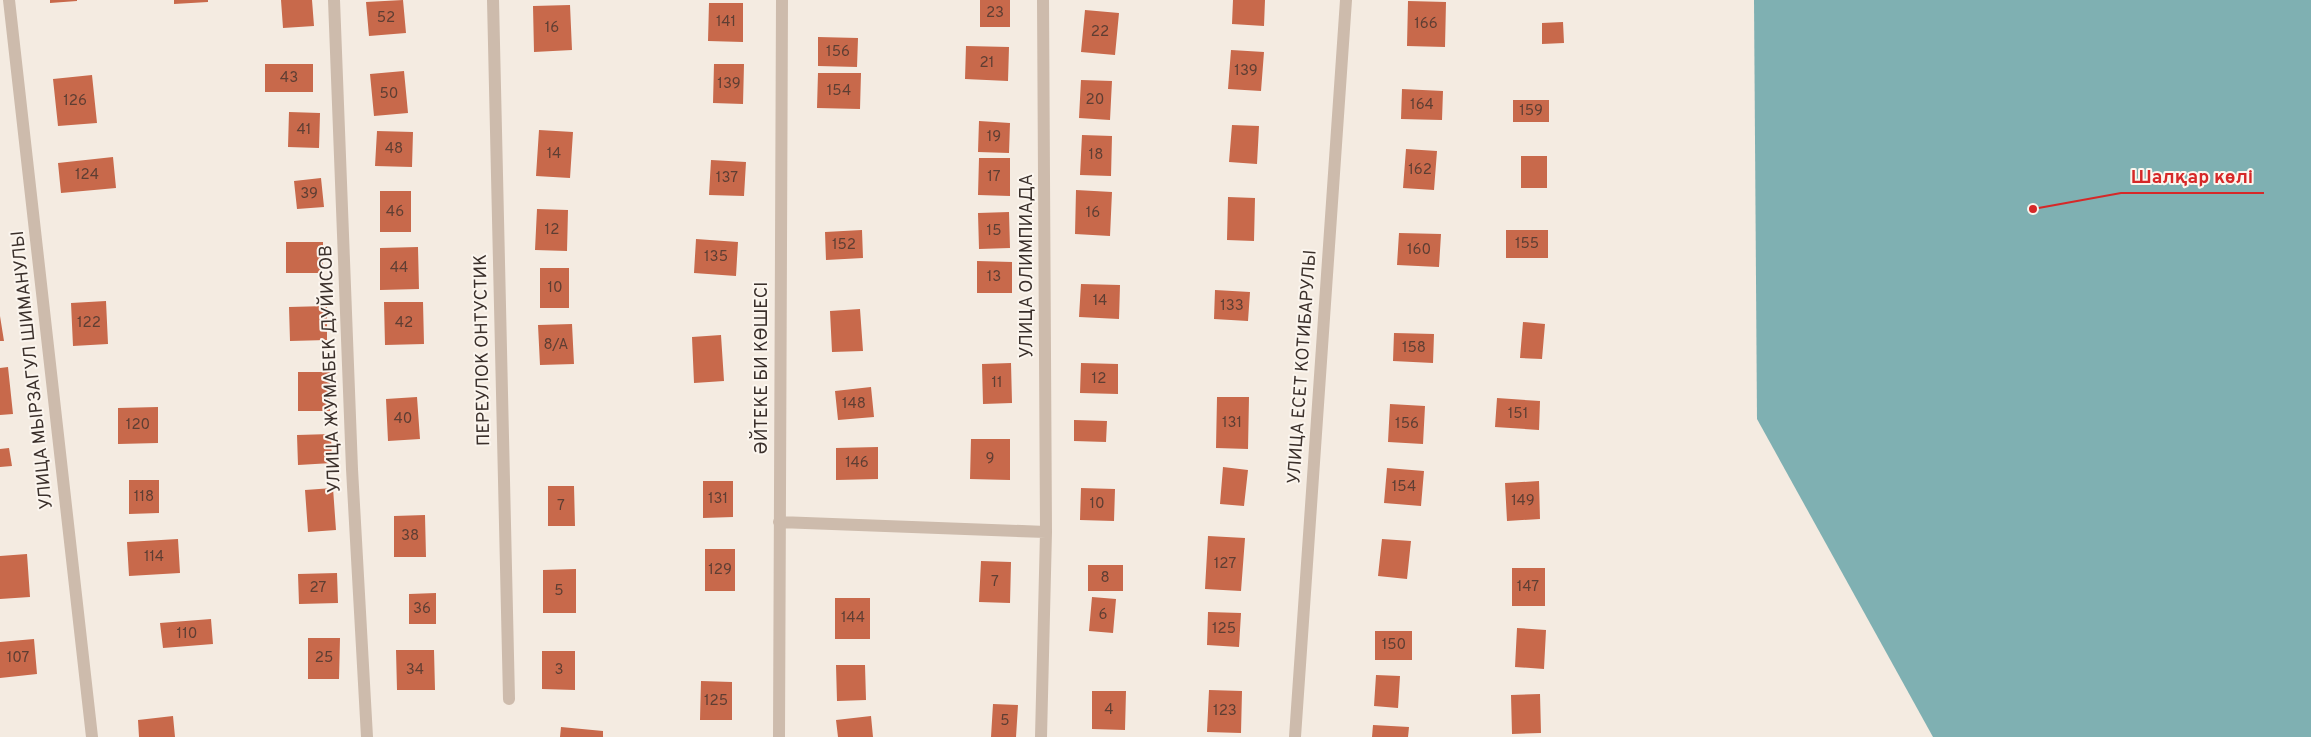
<svg xmlns="http://www.w3.org/2000/svg" width="2311" height="737" viewBox="0 0 2311 737" font-family="Overpass,sans-serif">
<rect width="100%" height="100%" fill="#f4ebe1"/>
<!-- water -->
<path fill="#7fb0b2" d="M1754,0H2311V737H1933L1757,419Z"/>
<!-- building -->
<path fill="#c8694b" d="M50,0H77V1L50,3Z
M174,0H208V2L174,4Z
M281,0H312L314,26L283,28Z
M403,0L406,33L369,36L366,2Z
M980,0H1010V27H980Z
M1233,0H1265L1264,26L1232,24Z
M1408,1L1446,2L1445,47L1407,46Z
M709,3H743V42L708,41Z
M570,5L572,50L534,52L533,6Z
M1085,10L1119,13L1115,55L1081,52Z
M1563,22L1564,43L1542,44V23Z
M818,37L858,38L857,67L818,66Z
M966,46L1009,47L1008,81L965,79Z
M1231,50L1264,52L1261,91L1228,89Z
M265,64H313V92H265Z
M714,64H744L743,104L713,103Z
M404,71L408,113L374,116L370,74Z
M818,73H861L860,109L817,108Z
M92,75L97,123L58,126L53,79Z
M1081,80L1112,81L1110,120L1079,118Z
M1402,89L1443,91L1442,120L1401,119Z
M1513,100H1549V122H1513Z
M289,112L320,113L319,148L288,147Z
M979,121L1010,123L1009,153L978,152Z
M1232,125L1259,126L1257,164L1229,162Z
M539,130L573,132L570,178L536,176Z
M377,131L413,132L412,167L375,166Z
M1082,135L1112,136L1111,176L1080,175Z
M1406,149L1437,151L1434,190L1403,188Z
M1521,156H1547V188H1521Z
M113,157L116,188L61,193L58,163Z
M979,158H1010V196L978,195Z
M711,160L746,162L744,196L709,195Z
M321,178L324,207L297,209L294,181Z
M1076,190L1112,192L1110,236L1075,234Z
M380,191H411V232H380Z
M1228,197L1255,198L1254,241L1227,240Z
M537,209L568,210L567,251L535,250Z
M1009,212L1010,248L979,249L978,213Z
M862,230L863,258L826,260L825,232Z
M1506,230H1548V258H1506Z
M1399,233L1441,234L1439,267L1397,265Z
M696,239L738,242L736,276L694,273Z
M286,242H323V273H286Z
M418,247L419,289L380,290V248Z
M977,261L1012,262V293H977Z
M540,268H569V308H540Z
M1081,284L1120,285L1119,319L1079,317Z
M1215,290L1250,292L1248,321L1214,319Z
M106,301L108,344L73,346L71,303Z
M384,302H423L424,344L385,345Z
M327,306V340L290,341L289,307Z
M860,309L863,351L832,352L830,311Z
M0,316L4,341H0Z
M1523,322L1545,324L1542,359L1520,358Z
M572,324L574,364L540,365L538,325Z
M1394,333L1434,334L1433,363L1393,361Z
M721,335L724,381L694,383L692,337Z
M1011,363L1012,403L983,404L982,364Z
M1081,363L1118,364V394L1080,393Z
M8,367L13,414L0,415V368Z
M298,372H330V411H298Z
M871,387L874,417L838,420L835,391Z
M417,397L420,439L388,441L386,399Z
M1217,397H1249L1248,449L1216,448Z
M1497,398L1540,401L1539,430L1495,427Z
M1390,404L1425,406L1423,444L1388,442Z
M158,407V443L118,444V408Z
M1074,420L1107,421L1106,442L1074,441Z
M331,434L332,463L298,465L297,435Z
M971,439H1010V480L970,479Z
M878,447V479L836,480V448Z
M9,448L12,466L0,467V449Z
M1223,467L1248,470L1244,506L1220,504Z
M1387,468L1424,471L1421,506L1384,503Z
M129,480H159V513L129,514Z
M703,481H733V517L703,518Z
M1539,481L1540,519L1507,521L1505,483Z
M548,486H574L575,526H548Z
M333,488L336,530L308,532L305,490Z
M1081,488L1115,489L1114,521L1080,520Z
M425,515L426,557H394V516Z
M1208,536L1245,538L1241,591L1205,589Z
M178,539L180,573L129,576L127,542Z
M1382,539L1411,541L1407,579L1378,576Z
M705,549H735V591H705Z
M27,554L30,597L0,599V556Z
M981,561L1011,562L1010,603L979,602Z
M1088,565H1123V591H1088Z
M1512,568H1545V606H1512Z
M576,569V613H543V570Z
M337,573L338,603L299,604L298,574Z
M436,593V624H409V594Z
M1092,597L1116,599L1113,633L1089,631Z
M835,598H870V639H835Z
M1208,612L1241,613L1239,647L1207,645Z
M211,619L213,644L163,648L160,623Z
M1517,628L1546,630L1544,669L1515,667Z
M1375,631H1412V660H1375Z
M308,638H340L339,679H308Z
M34,639L37,674L0,678V642Z
M396,650H434L435,690H397Z
M542,651H575V690L542,689Z
M836,665H865L866,700L837,701Z
M1376,675L1400,676L1398,708L1374,706Z
M701,681L732,682V720H700Z
M1209,690L1242,691L1241,733L1207,732Z
M1092,691H1126L1125,730L1092,729Z
M1540,694L1541,733L1512,734L1511,695Z
M993,704L1018,705L1016,737H991Z
M173,716L175,737H139L138,720Z
M871,716L873,737H838L836,720Z
M1373,725L1409,727L1408,737H1372Z
M561,727L603,731V737H560Z"/>
<g fill="none" stroke-linecap="round" stroke-linejoin="round">
<!-- minor -->
<path stroke="#cdbbac" stroke-width="12" d="M9,0L92,737
M334,0L352,469L367,737
M493,0L509,699
M779,522L1046,532L1043,0
M779,737L782,0
M1041,737L1046,532
M1295,737L1346,0"/>
</g>
<g text-anchor="middle" dominant-baseline="central" stroke-width="4" stroke-linejoin="round" paint-order="stroke">
<!-- number labels -->
<g font-size="15" fill="#5e3e33">
<text x="995" y="13">23</text>
<text x="386" y="18">52</text>
<text x="726" y="22">141</text>
<text x="1426" y="24">166</text>
<text x="552" y="28">16</text>
<text x="1100" y="32">22</text>
<text x="838" y="52">156</text>
<text x="987" y="63">21</text>
<text x="1246" y="71">139</text>
<text x="289" y="78">43</text>
<text x="729" y="84">139</text>
<text x="839" y="91">154</text>
<text x="389" y="94">50</text>
<text x="1095" y="100">20</text>
<text x="75" y="101">126</text>
<text x="1422" y="105">164</text>
<text x="1531" y="111">159</text>
<text x="304" y="130">41</text>
<text x="994" y="137">19</text>
<text x="394" y="149">48</text>
<text x="554" y="154">14</text>
<text x="1096" y="155">18</text>
<text x="1420" y="170">162</text>
<text x="87" y="175">124</text>
<text x="994" y="177">17</text>
<text x="727" y="178">137</text>
<text x="309" y="194">39</text>
<text x="395" y="212">46</text>
<text x="1093" y="213">16</text>
<text x="552" y="230">12</text>
<text x="994" y="231">15</text>
<text x="1527" y="244">155</text>
<text x="844" y="245">152</text>
<text x="1419" y="250">160</text>
<text x="716" y="257">135</text>
<text x="399" y="268">44</text>
<text x="994" y="277">13</text>
<text x="555" y="288">10</text>
<text x="1100" y="301">14</text>
<text x="1232" y="306">133</text>
<text x="89" y="323">122</text>
<text x="404" y="323">42</text>
<text x="556" y="345">8/А</text>
<text x="1414" y="348">158</text>
<text x="1099" y="379">12</text>
<text x="997" y="383">11</text>
<text x="854" y="404">148</text>
<text x="1518" y="414">151</text>
<text x="403" y="419">40</text>
<text x="1232" y="423">131</text>
<text x="1407" y="424">156</text>
<text x="138" y="425">120</text>
<text x="990" y="459">9</text>
<text x="857" y="463">146</text>
<text x="1404" y="487">154</text>
<text x="144" y="497">118</text>
<text x="718" y="499">131</text>
<text x="1523" y="501">149</text>
<text x="1097" y="504">10</text>
<text x="561" y="506">7</text>
<text x="410" y="536">38</text>
<text x="154" y="557">114</text>
<text x="1225" y="564">127</text>
<text x="720" y="570">129</text>
<text x="1105" y="578">8</text>
<text x="995" y="582">7</text>
<text x="1528" y="587">147</text>
<text x="318" y="588">27</text>
<text x="559" y="591">5</text>
<text x="422" y="609">36</text>
<text x="1103" y="615">6</text>
<text x="853" y="618">144</text>
<text x="1224" y="629">125</text>
<text x="187" y="634">110</text>
<text x="1394" y="645">150</text>
<text x="18" y="658">107</text>
<text x="324" y="658">25</text>
<text x="415" y="670">34</text>
<text x="559" y="670">3</text>
<text x="716" y="701">125</text>
<text x="1109" y="710">4</text>
<text x="1225" y="711">123</text>
<text x="1005" y="721">5</text>
</g>
<!-- street labels -->
<g font-size="18" fill="#3b302b" stroke="#fbf5ee">
<text transform="translate(1027 266) rotate(-90)">УЛИЦА ОЛИМПИАДА</text>
<text transform="translate(483 350) rotate(-91)">ПЕРЕУЛОК ОНТУСТИК</text>
<text transform="translate(1303 367) rotate(-86)">УЛИЦА ЕСЕТ КОТИБАРУЛЫ</text>
<text transform="translate(762 368) rotate(-90)">ӘЙТЕКЕ БИ КӨШЕСІ</text>
<text transform="translate(331 369) rotate(-92)">УЛИЦА ЖУМАБЕК ДУЙИСОВ</text>
<text transform="translate(33 370) rotate(-96)">УЛИЦА МЫРЗАГУЛ ШИМАНУЛЫ</text>
</g>
</g>
<!-- callouts -->
<path fill="none" stroke="#d62828" stroke-width="2" d="M2033 209L2121 193H2264"/>
<circle fill="#d62828" stroke="#fbf5ee" stroke-width="2" cx="2033" cy="209" r="5"/>
<g font-size="19" text-anchor="middle" font-weight="bold" fill="#d62828" stroke="#fbf5ee" stroke-width="4" stroke-linejoin="round" paint-order="stroke">
<text x="2192" y="183">Шалқар көлі</text>
</g>
</svg>
